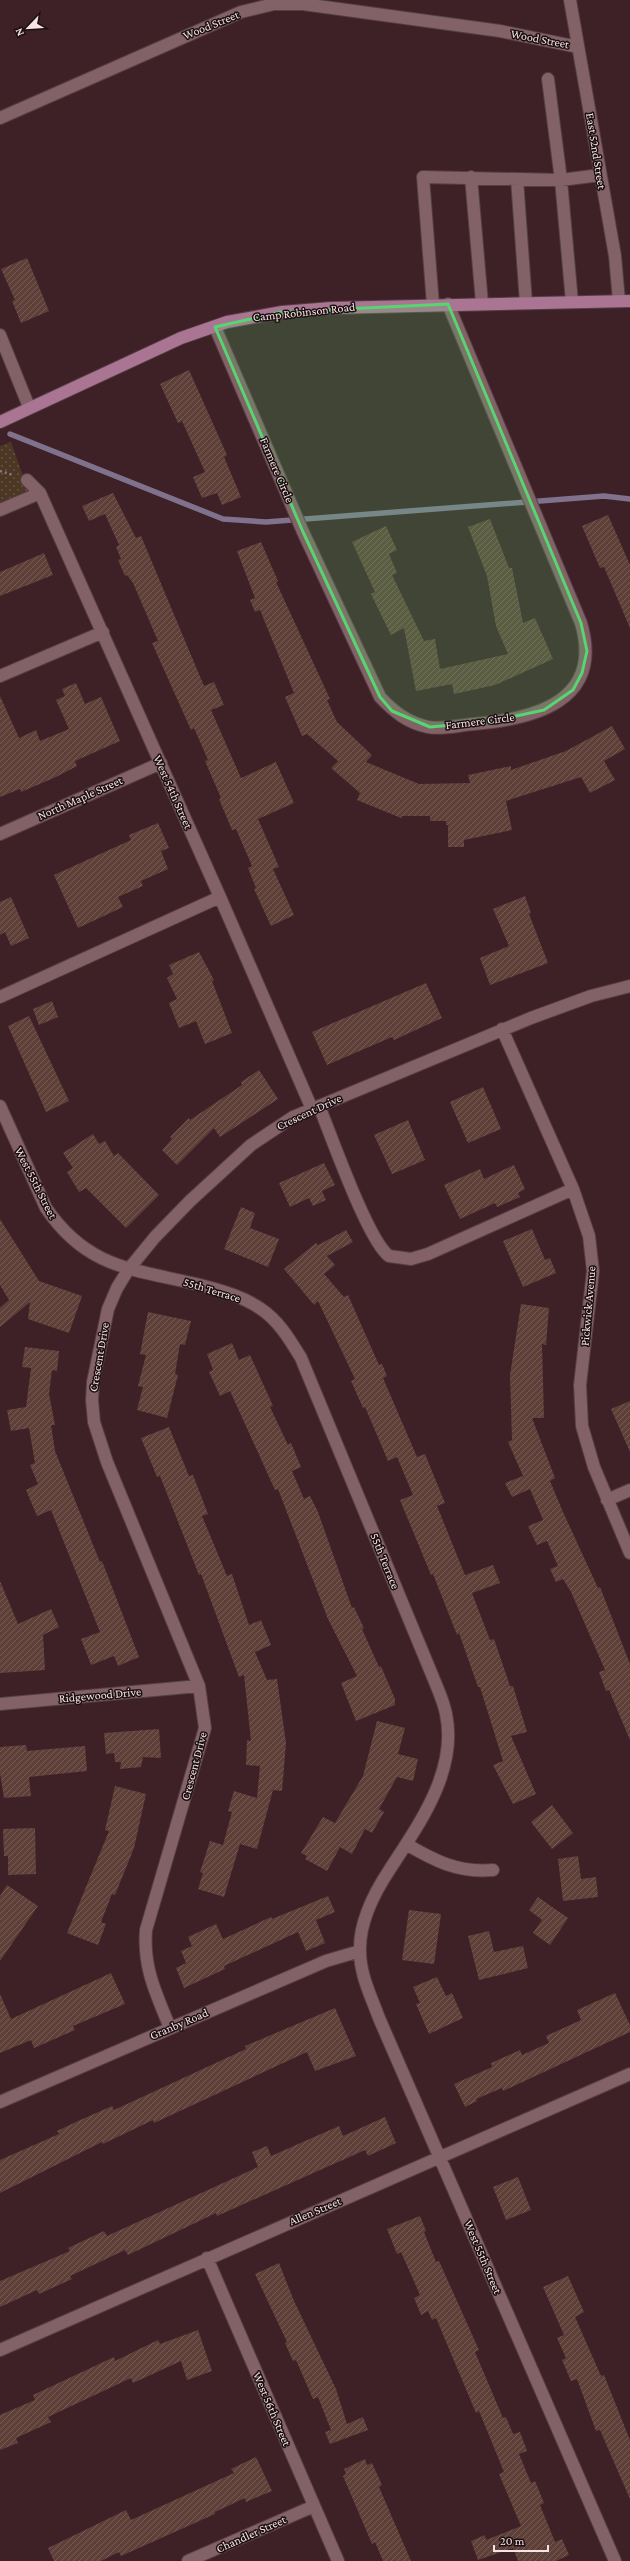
<svg xmlns="http://www.w3.org/2000/svg" width="630" height="2561" viewBox="0 0 630 2561" font-family="'Crimson Pro',serif">
<defs>
<pattern id="green-dots" width="8" height="8" patternUnits="userSpaceOnUse"><rect width="8" height="8" fill="#4c3724"/><path d="M2 2h.1M6 6h.1" fill="none" stroke="#665444" stroke-width="1.8" stroke-linecap="round"/></pattern>
<pattern id="building-hatch" width="6" height="6" patternUnits="userSpaceOnUse"><rect width="6" height="6" fill="#5e4039"/><path d="M-1 1l2-2M0 6l6-6M5 7l2-2" fill="none" stroke="#765b56"/></pattern>
</defs>
<rect width="100%" height="100%" fill="#3d2127"/>
<!-- green -->
<path fill="url(#green-dots)" d="M11,442L29,493L0,505V446Z"/>
<g fill="none" stroke-linecap="round" stroke-linejoin="round">
<!-- stream -->
<path stroke="#80728c" stroke-width="5.5" d="M10,434L223,519L266,522L604,496L630,499"/>
</g>
<!-- building -->
<path fill="url(#building-hatch)" d="M27,258L49,311L21,323L12,301L15,300L1,269Z
M189,370L227,455L224,457L241,497L222,505L217,493L202,498L193,477L205,472L182,421L178,423L160,384Z
M113,493L136,538L141,536L204,686L214,682L224,705L211,710L241,778L276,762L294,803L258,819L279,867L273,869L294,915L271,926L254,889L256,888L248,868L252,866L236,829L232,830L219,799L221,798L205,761L208,760L194,728L191,730L152,643L158,641L133,583L127,575L125,576L118,560L121,559L116,547L119,545L105,514L89,521L82,506Z
M608,515L630,565V628L604,567L600,568L582,526Z
M490,519L509,568H512L523,623L535,618L553,659L495,685L454,694L452,684L416,691L404,628L391,635L371,594L375,592L352,542L386,526L397,550L389,554L397,573L392,575L424,641L435,639L440,669L508,654L496,626L487,576L468,527Z
M261,542L278,581L276,582L330,699L327,700L337,722L372,755L366,762L419,784L470,783L468,775L511,766V770L566,751L612,726L625,749L604,761L615,780L590,793L581,777L506,801L512,830L464,840V847H448V825H446V821H430V816H402L401,818L357,800L360,793L331,768L338,761L307,734L302,736L285,697L294,693L260,610L255,612L250,600L255,598L237,551Z
M44,553L53,575L0,596V572Z
M76,683L85,704L101,697L120,741L75,761L77,766L56,777L21,792L20,789L0,797V696L19,738L36,730L40,741L69,729L56,700L65,696L62,689Z
M158,823L169,848L161,851L168,869L141,881L143,886L118,897L123,907L78,928L54,875L131,840L129,835Z
M525,896L531,913L529,914L548,963L490,985L480,958L509,946L493,909Z
M11,897L29,938L11,946L5,932L0,935V902Z
M199,952L214,980L212,981L232,1033L205,1044L196,1021L179,1028L169,1003L177,999L167,978L173,974L169,965Z
M426,983L442,1018L394,1040L392,1037L327,1065L312,1032Z
M52,1001L58,1017L39,1025L33,1009Z
M29,1016L69,1101L46,1112L8,1026Z
M259,1070L278,1099L220,1137L214,1128L177,1165L162,1150L172,1139L170,1137L189,1118L190,1120L242,1085L241,1082Z
M483,1087L501,1129L468,1143L450,1102Z
M408,1120L425,1160L392,1174L374,1135Z
M93,1134L99,1144L105,1141L114,1156L118,1153L159,1195L126,1228L86,1188L79,1192L67,1172L73,1168L63,1153Z
M324,1163L335,1185L322,1191L326,1200L313,1206L309,1198L290,1207L279,1183Z
M514,1165L525,1189L518,1193L520,1197L497,1207L495,1203L460,1219L444,1185L480,1169L484,1179Z
M241,1207L255,1213L250,1228L279,1239L268,1267L224,1249Z
M0,1219L39,1281L82,1296L69,1333L28,1319L30,1302L0,1327V1308L9,1300L0,1285Z
M532,1229L545,1260L550,1258L556,1273L523,1287L503,1241Z
M346,1230L353,1242L327,1256L335,1265L324,1274L344,1297L348,1295L379,1365L382,1364L387,1376L383,1378L417,1457L425,1454L445,1503L437,1506L465,1575L493,1565L500,1583L472,1593L490,1640L494,1639L510,1686H513L527,1732L511,1736L536,1794L513,1804L493,1765L503,1761L480,1687H478L459,1633L457,1635L433,1574L431,1575L400,1500L413,1495L397,1457L388,1461L365,1407L363,1408L351,1381L355,1379L318,1301L314,1305L284,1269L316,1243L318,1245Z
M521,1304L549,1308L546,1345L542,1344L544,1418H532L555,1478L550,1481L563,1512L598,1588L600,1587L630,1664V1740L609,1690L606,1691L599,1672L605,1670L571,1592L563,1579L556,1582L550,1569L558,1566L547,1541L537,1545L528,1526L543,1520L530,1489L512,1497L505,1483L523,1476L508,1442L512,1440L510,1375Z
M148,1312L191,1321L185,1345L180,1344L175,1374L178,1375L167,1418L137,1410L143,1387L138,1386L146,1355L140,1354Z
M232,1343L239,1360L250,1355L273,1406L270,1407L288,1445L291,1443L301,1467L292,1471L304,1499L310,1496L318,1512L352,1608L354,1607L364,1628L362,1629L379,1667L381,1666L395,1699V1705L356,1721L341,1683L357,1676L328,1619L278,1489L275,1490L230,1391L220,1396L209,1372L213,1370L207,1354Z
M25,1347L59,1351L57,1371L52,1370L49,1394L55,1425H51L55,1451L100,1562L102,1561L139,1657L118,1666L114,1656L91,1665L81,1639L100,1632L51,1510L37,1516L26,1490L38,1484L30,1465L35,1463L29,1428L11,1431L7,1410L26,1407L31,1368L22,1367Z
M630,1401V1452L611,1409Z
M169,1427L189,1476L193,1475L208,1514L202,1516L227,1576L232,1574L249,1625L261,1620L271,1645L255,1652L267,1680L277,1679L286,1743L282,1791L273,1790L257,1849L240,1844L224,1897L198,1889L203,1873L200,1872L210,1841L223,1845L232,1812L228,1811L234,1791L257,1798L260,1766L246,1765L247,1740L251,1741L244,1675L239,1677L201,1574L199,1575L160,1476L157,1477L141,1438Z
M0,1581L18,1624L51,1609L59,1627L43,1635L45,1670L0,1673Z
M377,1721L405,1728L398,1754L418,1759L413,1781L397,1777L379,1809L384,1812L372,1833L365,1829L352,1854L340,1847L327,1871L305,1859L307,1856L301,1853L323,1817L335,1823L363,1776Z
M159,1729L161,1758L143,1757L141,1767L120,1769L121,1762H115L114,1753L106,1754L104,1733Z
M26,1745L27,1751L85,1746L87,1771L29,1777L31,1796L4,1798L0,1773V1747Z
M115,1786L146,1794L134,1848L115,1895L112,1894L101,1922L106,1924L98,1945L67,1933L109,1831L105,1830Z
M552,1805L573,1833L552,1849L531,1822Z
M35,1828L36,1874L8,1875V1856H4L3,1829Z
M578,1856L581,1879L596,1877L598,1897L563,1901L558,1859Z
M7,1885L38,1906L0,1961V1896Z
M328,1896L335,1912L316,1920L325,1943L306,1951L298,1932L224,1966L225,1969L184,1988L176,1968L186,1963L181,1951L192,1946L188,1937L216,1924L223,1939L271,1917L272,1919Z
M538,1897L568,1918L550,1945L533,1933L542,1920L529,1910Z
M409,1910L441,1914L434,1964L402,1960Z
M489,1931L494,1952L523,1946L528,1968L479,1980L468,1936Z
M111,1973L125,2004L73,2026L75,2030L34,2048L31,2040L0,2053V1994L11,2019Z
M437,1977L446,1996L452,1993L463,2018L429,2034L416,2004L420,2003L413,1987Z
M615,1993L630,2025V2032L503,2091L502,2088L476,2099L477,2101L465,2107L454,2084L492,2067L491,2063L520,2050L522,2055L549,2043L546,2036L581,2020L577,2010Z
M335,2008L356,2056L315,2071L307,2052L154,2123L153,2120L103,2144L102,2142L0,2193V2160L59,2134L57,2131L78,2121L112,2106L114,2110L246,2049L245,2046Z
M385,2117L396,2143L368,2156L365,2150L217,2216L216,2213L128,2255L125,2250L70,2276L72,2279L39,2294L37,2290L0,2307V2281L70,2251L68,2248L104,2231L107,2236L258,2167L252,2152L267,2146L271,2156L339,2126L343,2136Z
M518,2177L531,2210L506,2220L493,2187Z
M420,2216L426,2231L424,2232L436,2262L439,2261L479,2350L475,2352L503,2418L506,2417L513,2434L520,2432L527,2451L519,2454L531,2483L535,2481L544,2503L540,2505L555,2542L562,2539L569,2555L556,2561H518L513,2548L478,2560L471,2541L485,2535L486,2540L521,2526L499,2474L504,2472L479,2411L476,2413L436,2318L432,2320L428,2311L421,2315L414,2298L420,2295L401,2252L397,2254L387,2229Z
M279,2263L294,2301L336,2389L347,2424L363,2417L368,2430L330,2444L325,2432L331,2430L318,2397L313,2399L296,2360L293,2361L285,2343L287,2342L255,2274Z
M568,2276L584,2312L575,2317L601,2376L604,2375L630,2440V2499L600,2430L596,2431L577,2379L571,2381L562,2360L566,2358L557,2338L564,2335L543,2287Z
M198,2330L212,2371L187,2380L181,2361L133,2383L131,2378L48,2417L51,2422L16,2438L18,2443L0,2450V2415L35,2400L33,2395L114,2357L115,2361L158,2340L160,2344Z
M256,2457L272,2491L246,2502L245,2498L215,2512V2514L121,2556L119,2552L101,2561H54L48,2548L126,2510L131,2520L234,2473L231,2469Z
M365,2459L367,2465L372,2463L382,2485L379,2487L411,2561H383L375,2542L372,2544L343,2476L346,2474L344,2469Z"/>
<g fill="none" stroke-linecap="round" stroke-linejoin="round">
<!-- minor casing -->
<g stroke="#563e43" stroke-width="14">
<path id="minor" d="M570,0L615,256L619,301
M548,79L561,180L572,302
M0,118L241,12L274,4H303L500,31L578,47
M471,177L482,303
M517,179L526,303
M433,305L423,177L561,180L600,175
M215,327L303,532L380,697C394,712 408,723 428,727C442,730 460,725 474,724C535,719 604,701 581,623L448,304
M0,335L29,407
M27,480L40,493L220,897L312,1109
M0,510L40,493
M0,676L103,632
M0,834L161,763
M0,997L220,897
M502,1029L573,1189L589,1236L593,1271L580,1385L582,1426L594,1467L630,1553
M0,1106L46,1208C89,1271 137,1269 204,1286C223,1291 244,1297 261,1309C279,1321 290,1340 301,1358L435,1682C439,1692 444,1703 446,1714C458,1771 419,1824 390,1869C374,1893 359,1922 360,1951C360,1975 371,1996 379,2018L615,2561
M319,1106C331,1135 368,1241 389,1256L411,1259L428,1254L573,1189
M607,1500L630,1490
M0,1704L199,1686
M406,1844C435,1861 458,1873 493,1870
M170,2028C156,1993 143,1968 146,1930L205,1728L199,1686L107,1462L94,1422L92,1400L93,1382L108,1309L117,1288L128,1270L155,1237L190,1201L251,1145L293,1117L531,1018L591,996L630,986
M0,2102L326,1961L360,1951
M207,2258L338,2561
M0,2350L630,2074
M188,2561L314,2506"/>
</g>
<!-- major casing -->
<g stroke="#563e43" stroke-width="14">
<path id="major" d="M0,422L181,338L227,322L282,312L331,308L630,301"/>
</g>
<!-- path -->
<path stroke="#91797e" stroke-width="2.5" stroke-dasharray="2 3" stroke-linecap="butt" d="M0,471L13,475"/>
<!-- minor -->
<use href="#minor" stroke="#826167" stroke-width="12"/>
<!-- major -->
<use href="#major" stroke="#a97592" stroke-width="12"/>
</g>
<!-- marked area -->
<path fill="#57d570" fill-opacity="0.2" stroke="#57d570" stroke-width="3" stroke-linejoin="round" d="M448,304L581,623L587,651L582,673L573,690L544,710L488,722L430,727L392,711L380,697L303,532L215,327L282,312Z"/>
<g text-anchor="middle" dominant-baseline="central" stroke-width="3" stroke-linejoin="round" paint-order="stroke">
<!-- street labels -->
<g font-size="12" fill="#f6e3e6" stroke="#1c0f11">
<text transform="translate(211 25) rotate(-22)">Wood Street</text>
<text transform="translate(540 39) rotate(11)">Wood Street</text>
<text transform="translate(596 151) rotate(81)">East 52nd Street</text>
<text transform="translate(304 312) rotate(-6)">Camp Robinson Road</text>
<text transform="translate(277 470) rotate(67)">Farmere Circle</text>
<text transform="translate(480 721) rotate(-7)">Farmere Circle</text>
<text transform="translate(173 792) rotate(66)">West 54th Street</text>
<text transform="translate(80 798) rotate(-24)">North Maple Street</text>
<text transform="translate(309 1112) rotate(-25)">Crescent Drive</text>
<text transform="translate(36 1183) rotate(63)">West 55th Street</text>
<text transform="translate(212 1290) rotate(17)">55th Terrace</text>
<text transform="translate(588 1306) rotate(-85)">Pickwick Avenue</text>
<text transform="translate(99 1357) rotate(-80)">Crescent Drive</text>
<text transform="translate(385 1561) rotate(68)">55th Terrace</text>
<text transform="translate(100 1695) rotate(-5)">Ridgewood Drive</text>
<text transform="translate(194 1766) rotate(-75)">Crescent Drive</text>
<text transform="translate(179 2024) rotate(-23)">Granby Road</text>
<text transform="translate(315 2211) rotate(-23)">Allen Street</text>
<text transform="translate(483 2257) rotate(67)">West 55th Street</text>
<text transform="translate(272 2409) rotate(67)">West 56th Street</text>
<text transform="translate(251 2534) rotate(-24)">Chandler Street</text>
</g>
</g>
<!-- north arrow -->
<g transform="translate(28 28) rotate(245)" stroke="#1c0f11" stroke-width="3" paint-order="stroke">
<path d="M0-3L7 15L0 10L-7 15Z" fill="#f6e3e6"/>
<text y="-6" font-size="11" font-weight="bold" text-anchor="middle" fill="#f6e3e6">N</text>
</g>
<!-- scale -->
<path d="M494 2545v6h54v-6" fill="none" stroke="#f6e3e6" stroke-width="2"/>
<text x="500" y="2545" font-size="12" fill="#f6e3e6" stroke="#1c0f11" stroke-width="3" paint-order="stroke">20 m</text>
</svg>
